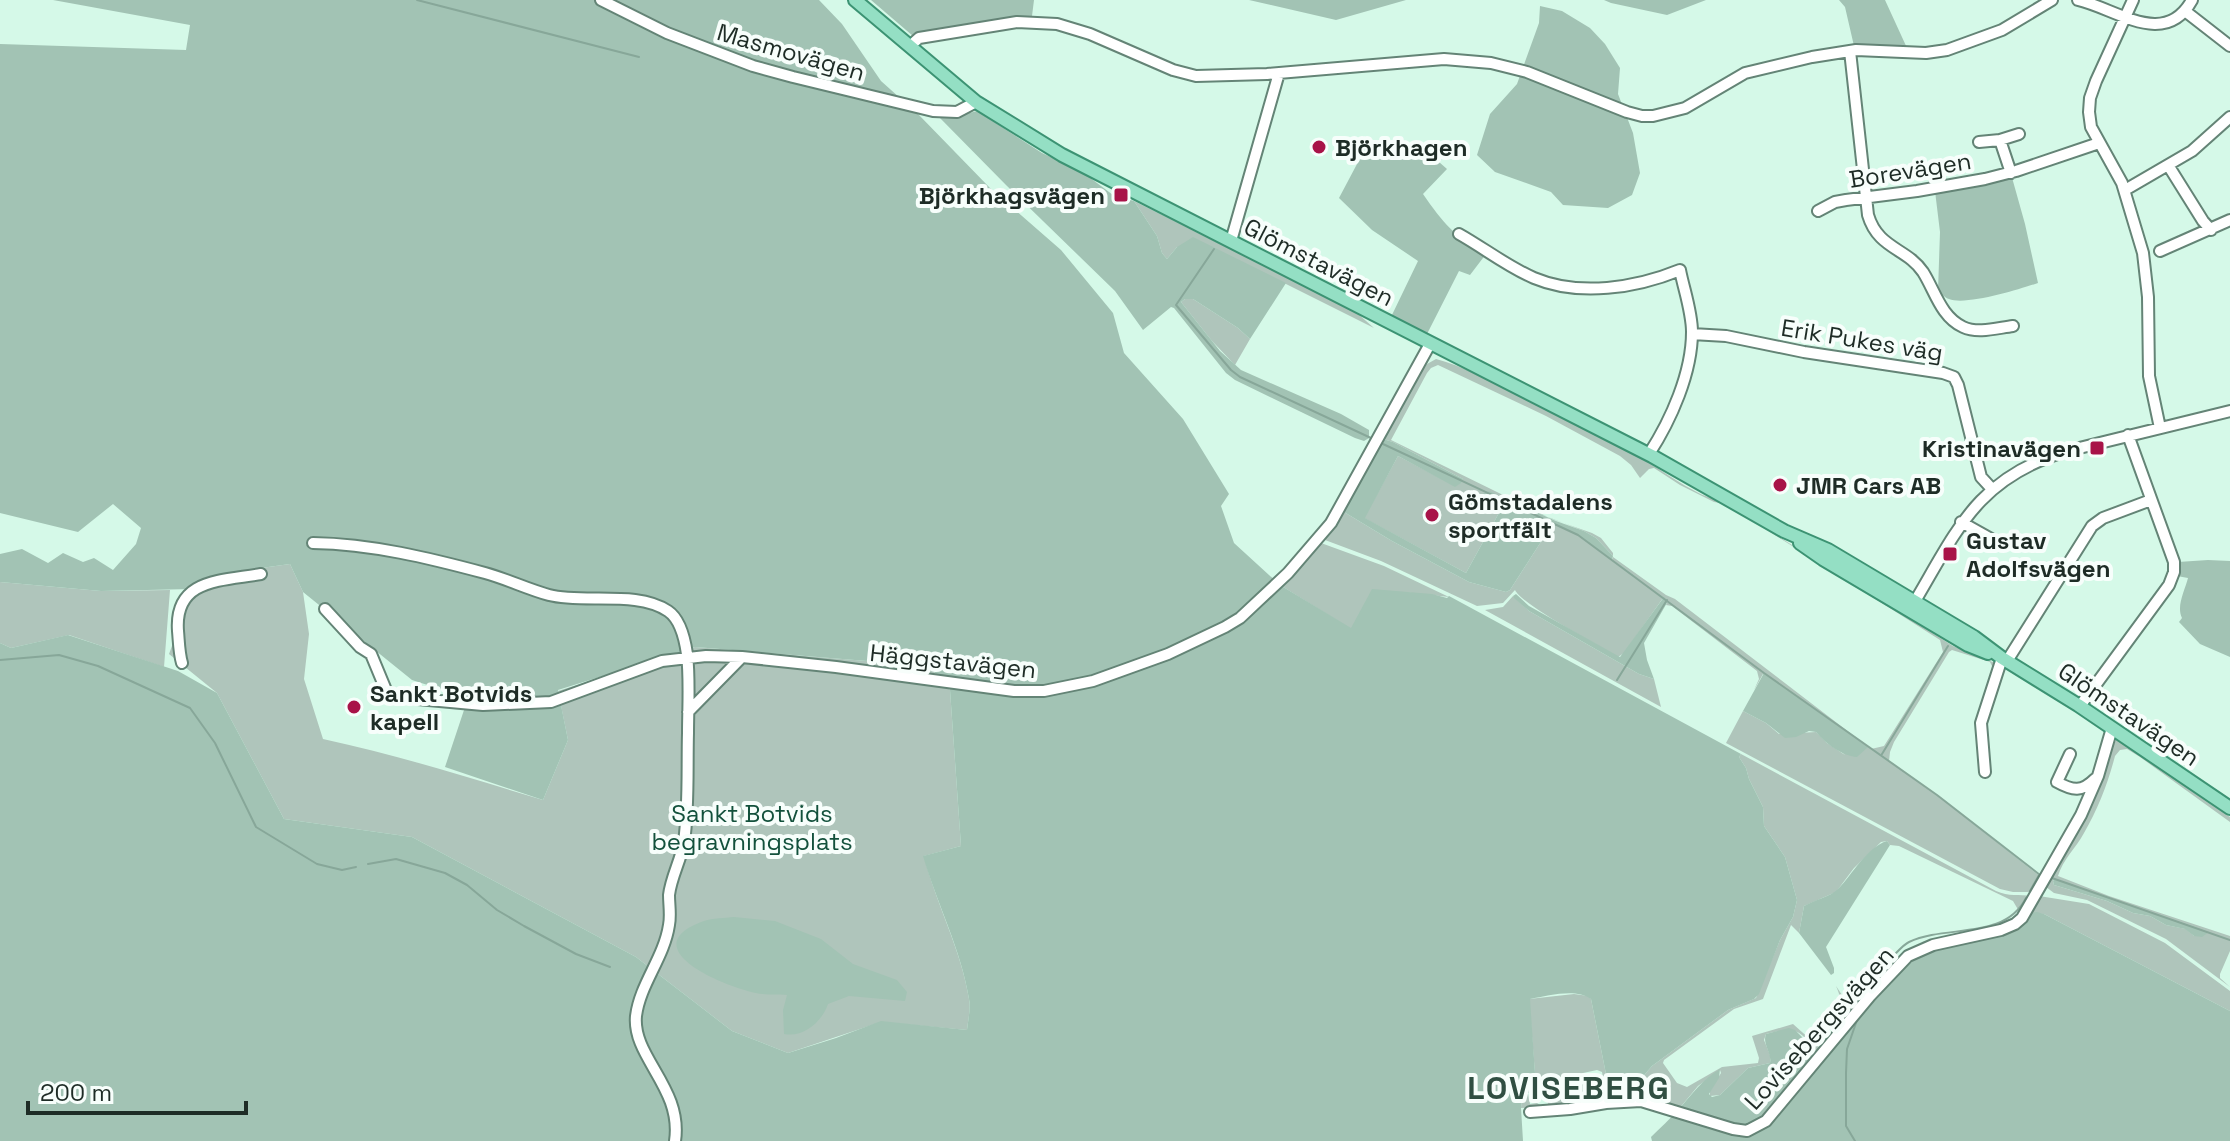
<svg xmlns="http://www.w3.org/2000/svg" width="2230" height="1141" viewBox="0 0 2230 1141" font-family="'Space Grotesk',sans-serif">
<rect width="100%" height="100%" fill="#d5f9e8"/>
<!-- green -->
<path fill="#afc5bb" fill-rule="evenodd" d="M1134,201L1333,300L1357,313L1374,328L1248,265L1177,247L1167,259L1162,253L1157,236Z
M1185,299H1193L1238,328L1250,339L1235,365L1212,341L1181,302Z
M1436,359C1463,366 1489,381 1515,393C1557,414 1599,434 1640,457C1659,468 1700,499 1720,500L1953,646L1995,663L1993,668L1990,662L1952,650L1949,652L1894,742L1890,752L1889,761L1937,795L2041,877L2033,892H2013L2000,889L1726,743L1743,711L1766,723L1779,734L1816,732L1827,743L1845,755L1763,674L1754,690L1759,679L1757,671L1672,606L1666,605L1668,601L1663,598L1624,653L1618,657C1598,645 1522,605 1515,590L1503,603L1477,606L1381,561L1325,540L1342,511L1344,512L1392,541L1469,582L1506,592L1510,590L1553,523L1578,535L1612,560L1613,557L1666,595L1675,599L1871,749L1884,746L1943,652L1940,640L1726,504L1714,502L1680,485L1654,468L1649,469L1640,478L1631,465L1620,456L1546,416L1438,365L1431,368L1427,373L1391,440L1552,519L1592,533L1601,538L1613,553V556L1596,538L1584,531L1530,510L1500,511L1466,573L1364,518L1398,456L1455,486L1463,479L1393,442L1383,439L1422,371L1427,364Z
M1321,543L1384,566L1449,597L1403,592L1351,629L1280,585Z
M290,564L303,592L309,634L304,679L323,739C398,755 470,778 543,800L568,740L558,691L695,647L929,666L950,690L961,846L924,856C936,904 961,949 969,999C971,1009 968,1020 967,1030L881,1022L788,1053L732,1031L636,957L412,837L284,819L217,693L169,654L193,589L239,571Z
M0,582L101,591L170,590L164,667L69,635L11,648L0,643Z
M1513,596L1529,611L1639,674L1654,679L1661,707L1485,610L1503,607Z
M2116,740L2123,741L2230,817V822L2140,757L2127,749L2120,750L2115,756C2108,783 2098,809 2084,833C2076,848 2063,859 2058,876L2109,896L2230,936V951L2220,974V978L2230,987L2166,939L2087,900L2054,893L2046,887ZM2055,879L2207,932L2194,936L2186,929L2166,925L2150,916L2133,913L2107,901L2054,885L2053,881Z
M1741,754L1996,891C2009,897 2019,894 2032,896C2027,904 2023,916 2014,922C1993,936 1947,937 1922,945V942C1948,937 2003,934 2020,913L2013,901L1899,846L1890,845L1887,841L1881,842L1854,868L1836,892L1804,906L1799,933L1791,925L1763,999L1734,1009L1664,1060L1663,1063L1677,1083L1687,1087L1722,1067L1758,1063L1759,1058L1752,1036L1793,1024L1821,1049C1840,1022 1850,1019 1836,986L1850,1007L1843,1025L1844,1028L1820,1055C1798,1030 1800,1026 1766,1034L1764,1040L1770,1055V1063L1748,1068L1720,1095L1710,1096V1091L1721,1073L1720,1070L1698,1086L1678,1110L1652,1101L1635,1099L1639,1081L1652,1066L1728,1010L1756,998L1780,940L1793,917L1797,900L1785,857L1764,826L1763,807L1749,779L1746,768L1739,757Z
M2039,896L2089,904L2165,943L2230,991V1011L2044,914L2029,913Z
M1574,994L1589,996L1591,999L1611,1099L1607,1098L1602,1072L1597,1070L1546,1081L1545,1083L1596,1075L1599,1078L1602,1099L1566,1106H1550L1548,1105L1547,1089L1528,1093L1530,1104L1537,1103L1543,1107L1521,1108L1523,1082L1535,1073L1529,999Z"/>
<!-- forest -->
<path fill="#a2c3b4" d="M53,0H819L842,24L881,81L919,115L990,188L1061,250L1113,313L1124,353L1183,419L1229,494L1221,506L1234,543L1280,585L1351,628L1372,589L1432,594L1447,598L1449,596L1741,754L1739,757L1746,768L1749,779L1763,807L1764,826L1785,857L1797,900L1793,917L1780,940L1759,994L1754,999L1728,1010L1652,1066L1639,1081L1635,1099H1611L1591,999C1575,988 1549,996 1530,999L1535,1073L1523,1082L1521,1108L1523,1141H0V643L11,648L68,635L178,671L217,693L284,819L412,837L636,957L732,1031L788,1053L836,1038L881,1021L967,1030C968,1020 971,1008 969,999C961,949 937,904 923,856L961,846L950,690L929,666L695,647L558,690L568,740L543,800L445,767L468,698L412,680L303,592L290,564L239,571L193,589L101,591L0,582V554L22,549L48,563L63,553L83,562L94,558L113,570L136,544L141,528L113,504L78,532L0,513V44L186,50L190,25Z
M871,0H1034L1031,24L920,42Z
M1249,0H1406L1336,20Z
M1604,0H1706L1667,15L1611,3Z
M1839,0H1885L1907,48L1854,46L1845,7Z
M1540,6L1562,11L1590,28L1605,44L1620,68L1618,94L1633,133L1640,173L1632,195L1608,208L1563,205L1551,192L1495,172L1477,155L1490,114L1517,84L1539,23Z
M977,111L1042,153L1081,171L1113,195L1134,201L1157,236L1162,253L1167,259L1177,247L1193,237L1286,283L1250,339L1238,328L1193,299H1185L1181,302L1220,351L1241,370L1341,414L1369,430V438L1364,441L1355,438L1235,380L1226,373L1174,308L1171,307L1143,330L1115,291L1006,185L939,117L958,116Z
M1395,144L1423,148L1447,169L1423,194C1443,223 1455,237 1486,254L1470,275L1459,271L1427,334L1391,317L1418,261L1372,230L1339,198L1357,164L1368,148Z
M2011,174L2025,224L2038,283C2020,289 1966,306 1949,299C1945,298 1942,294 1938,291L1940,232L1935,191Z
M1383,439L1393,442L1463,479L1461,483L1455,487L1398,456L1365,518L1466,573L1500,511L1482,501V494L1489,491L1556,521L1584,531L1596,538L1613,556L1612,560L1578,535L1553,523L1510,590L1506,592L1469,582L1392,541L1344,512V510Z
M2208,560L2230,561V657L2200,644L2179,622L2182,618C2176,606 2185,590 2188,578L2177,576L2178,562Z
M1516,594L1529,606L1620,657L1664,597L1668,601L1644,643L1647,660L1654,679L1639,674L1529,611L1514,598L1513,596Z
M1764,673L1868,747L1857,757C1842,756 1825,743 1816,732L1809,731L1796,737L1785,738L1766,723L1743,711Z
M1887,841L1890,845L1826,947L1834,968V973L1831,975L1799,933L1804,906C1814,900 1830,897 1838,889C1852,875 1867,847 1887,841Z
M2055,879L2209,932L2202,937L2194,936L2185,929L2166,925L2150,916L2133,913L2107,901L2054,885L2053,881Z
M2037,912L2044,914L2230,1011V1141H1652L1651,1137C1660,1128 1670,1119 1679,1109C1692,1094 1702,1080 1720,1069L1719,1078L1709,1094L1712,1097L1720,1095L1748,1068L1770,1063C1772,1053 1762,1044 1766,1034L1789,1028L1795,1030L1824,1059L1905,963L1923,952L1986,937L2029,913Z
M734,917L775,921L821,939L853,964L897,980L907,992L905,1001L849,996L828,1004C822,1022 803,1038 784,1034L783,1010L787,995C779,994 770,995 762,994C730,990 628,948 704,921C713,918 725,918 734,917Z"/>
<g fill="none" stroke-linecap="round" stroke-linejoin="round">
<!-- stream -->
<path stroke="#87a799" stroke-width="2" d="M417,0L639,57
M1214,249L1176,305L1231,370L1240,377L1371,438
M1383,444L1578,535L1764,673L1937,795L2040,875
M0,660L59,655L98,666L190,708L215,743L256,827L317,864L342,870L356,867
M1617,680L1667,600
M1882,754L1948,646
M368,864L396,859L445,873L467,885L497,910L524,926L576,954L610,967
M2049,877L2230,940
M2030,891L2039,875
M1861,999L1862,992C1872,981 1898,947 1909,942C1947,924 2004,941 2026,898
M1855,1141L1846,1126V1073L1847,1049L1857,1020"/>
<!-- minor casing -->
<g stroke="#648476" stroke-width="14">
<path id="minor" d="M601,0L667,33L753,66L793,77L933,111L957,112L976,102
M2078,0C2117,9 2165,49 2192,0
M2133,0L2096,81L2090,98L2089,112L2091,127L2122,183L2143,253L2148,297L2149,376L2160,428
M2185,11L2230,46
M910,46L919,38L1017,22L1057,24L1090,34L1173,70L1196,76L1267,74L1444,59L1491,63L1527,72L1627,112L1642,116H1653L1685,108L1745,73L1812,57L1856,50L1926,53L1947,50L2002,30L2052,0
M1850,51L1868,215C1878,249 1907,248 1923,272C1935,291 1941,317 1963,327C1978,334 1997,328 2013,326
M2000,140L2011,173
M1979,142L2000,140L2019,134
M2168,165L2203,221L2211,230
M2125,190L2192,151L2230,117
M1818,211L1835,202L1846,200L1917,191L1985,179L2016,171L2099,143
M1459,234C1484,248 1508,267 1534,278C1579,297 1636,288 1680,270C1684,290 1692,312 1692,332C1692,373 1671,420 1649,454
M1231,241L1279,73
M2160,251L2230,220
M1692,334L1726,336L1804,352L1943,373L1954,377L1958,385L1981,477L1992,489
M1961,522L1995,541
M313,543C372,544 429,558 485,573C507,579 527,589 549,595C584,604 637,590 668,611C680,619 685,640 687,654C690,680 688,708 688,733C687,769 689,807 684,842C681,860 671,877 669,895C669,905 671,915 669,925C664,958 640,984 636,1016C632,1057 683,1088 675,1141
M1911,608C1956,533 1975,478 2067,451L2230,411
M325,609L360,647L371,654L388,695
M2007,661L2092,526L2103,518L2151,500
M182,663C179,653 179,642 178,631C174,578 222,581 261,574
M385,696L483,705L551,702L662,661L706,656L742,657L836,667L1014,691H1044L1093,681L1168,654L1225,627L1240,618L1288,573L1331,523L1430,344
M2080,706L2169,585L2174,572V562L2128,435
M688,712L742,657
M2070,754L2057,782C2073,791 2082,792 2095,779
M1985,772L1981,723L2002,658
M1530,1112L1570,1109L1606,1103L1641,1101L1733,1129L1747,1131L1766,1121L1870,996L1908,956L1933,945L2001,930L2015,924L2022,918L2081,815L2098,776L2112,728"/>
</g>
<!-- major casing -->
<g stroke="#3c9373" stroke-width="16">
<path id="major" d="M855,0L976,102L1062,155L1652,456L1784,531L1828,550L1974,637L2002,658L2078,705L2230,808
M1800,543L1823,559L1968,645L1988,653"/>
</g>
<!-- minor -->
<use href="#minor" stroke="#fff" stroke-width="10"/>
<!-- major -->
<use href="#major" stroke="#94dfc4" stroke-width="12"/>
</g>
<!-- markers -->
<g fill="#a81348" stroke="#f7fefb" stroke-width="3">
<circle cx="1319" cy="147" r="8"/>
<rect x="1113" y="187" width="16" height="16" rx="4"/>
<rect x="2089" y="440" width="16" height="16" rx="4"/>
<circle cx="1780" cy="485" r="8"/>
<circle cx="1432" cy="515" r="8"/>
<rect x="1942" y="546" width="16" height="16" rx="4"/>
<circle cx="354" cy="707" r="8"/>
</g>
<g text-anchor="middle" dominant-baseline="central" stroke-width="8" stroke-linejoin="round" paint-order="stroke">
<!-- street labels -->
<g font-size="24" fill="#1e2c26" stroke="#f7fefb">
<text transform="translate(791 52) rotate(16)">Masmovägen</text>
<text transform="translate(1910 170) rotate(-9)">Borevägen</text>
<text transform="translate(1319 262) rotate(27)">Glömstavägen</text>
<text transform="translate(1862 340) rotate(9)">Erik Pukes väg</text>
<text transform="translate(953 661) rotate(6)">Häggstavägen</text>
<text transform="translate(2129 714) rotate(34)">Glömstavägen</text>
<text transform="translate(1819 1028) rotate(-48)">Lovisebergsvägen</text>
</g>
<!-- poi labels -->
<g font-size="24" font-weight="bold" fill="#1e2c26" stroke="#f7fefb" text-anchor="start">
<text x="1335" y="147">Björkhagen</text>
<text x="1105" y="195" text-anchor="end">Björkhagsvägen</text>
<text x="2081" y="448" text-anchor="end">Kristinavägen</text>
<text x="1796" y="485">JMR Cars AB</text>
<text x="1448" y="501">Gömstadalens<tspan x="1448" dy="28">sportfält</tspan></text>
<text x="1966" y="540">Gustav<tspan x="1966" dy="28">Adolfsvägen</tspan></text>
<text x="370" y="693">Sankt Botvids<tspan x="370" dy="28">kapell</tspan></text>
</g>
<!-- park labels -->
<g font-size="24" fill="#13513c" stroke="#f7fefb">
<text x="752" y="813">Sankt Botvids<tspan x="752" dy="28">begravningsplats</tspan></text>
</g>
<!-- district labels -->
<g font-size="32" font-weight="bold" letter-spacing="2" fill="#304f42" stroke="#f7fefb">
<text x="1569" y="1088">LOVISEBERG</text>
</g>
</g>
<!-- scale -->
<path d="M28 1101v12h218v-12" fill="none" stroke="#1e2c26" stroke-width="4"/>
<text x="40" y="1101" font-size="24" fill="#1e2c26" stroke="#f7fefb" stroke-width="6" paint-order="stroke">200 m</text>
</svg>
